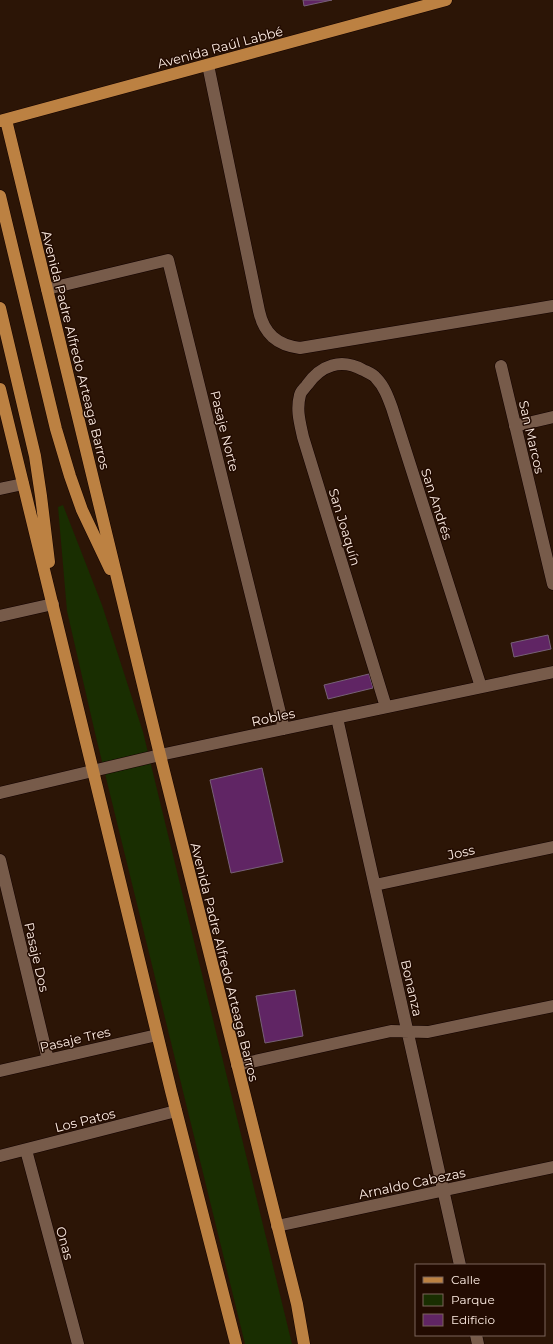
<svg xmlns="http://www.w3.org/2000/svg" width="553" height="1344" viewBox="0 0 553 1344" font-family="Montserrat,sans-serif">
<rect width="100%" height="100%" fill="#2c1506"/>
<!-- green -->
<path fill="#192e01" d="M63,505L102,605L143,732L292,1344H245L95,733L67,611L58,507Z"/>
<!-- building -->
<path fill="#602564" stroke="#776077" d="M303,0H332L304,6Z
M548,635L551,649L514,657L511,643Z
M369,674L373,688L328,699L324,685Z
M262,768L283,862L231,873L210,780Z
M295,990L303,1036L265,1043L256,996Z"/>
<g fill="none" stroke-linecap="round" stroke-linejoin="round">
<!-- minor casing -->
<g stroke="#130200" stroke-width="13">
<path id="minor" d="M208,65L259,311C264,334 277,345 300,348L553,306
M47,289L168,260L284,729
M501,366L553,584
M515,426L553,417
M0,489L23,484
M0,616L53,604
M386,707L303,437C300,423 296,410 300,395C301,391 305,388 307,385C321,365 341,358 363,370C367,372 373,374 376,378C384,386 388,397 392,408L481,687
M337,718L460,1265
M0,793L160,755L553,672
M0,860L48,1060
M375,885L553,847
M237,1065L391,1031L428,1032L553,1006
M0,1071L157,1035
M26,1150L78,1344
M0,1156L176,1111
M277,1226L553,1167
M476,1335L478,1344"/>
</g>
<!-- major casing -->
<g stroke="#130200" stroke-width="13">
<path id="major" d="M6,120L160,755L297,1304L304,1344
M0,121L446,0
M0,196L56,429L70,476L82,510L110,569
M0,308L35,456L41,496L49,562
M0,389L171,1091L236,1344"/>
</g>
<!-- minor -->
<use href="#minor" stroke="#775b4a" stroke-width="12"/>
<!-- major -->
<use href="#major" stroke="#bc8142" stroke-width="12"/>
</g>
<g text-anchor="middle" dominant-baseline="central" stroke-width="3" stroke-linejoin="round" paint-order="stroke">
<!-- street labels -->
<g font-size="13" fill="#feede3" stroke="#220b01">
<text transform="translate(220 47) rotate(-15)">Avenida Raúl Labbé</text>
<text transform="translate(76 350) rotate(76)">Avenida Padre Alfredo Arteaga Barros</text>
<text transform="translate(225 431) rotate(76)">Pasaje Norte</text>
<text transform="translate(532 437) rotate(77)">San Marcos</text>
<text transform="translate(437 504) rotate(72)">San Andrés</text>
<text transform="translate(345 527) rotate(73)">San Joaquín</text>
<text transform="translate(273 717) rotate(-12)">Robles</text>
<text transform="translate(461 852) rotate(-12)">Joss</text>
<text transform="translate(37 957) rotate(77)">Pasaje Dos</text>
<text transform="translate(225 962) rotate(76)">Avenida Padre Alfredo Arteaga Barros</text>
<text transform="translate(412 988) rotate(77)">Bonanza</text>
<text transform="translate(75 1039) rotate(-13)">Pasaje Tres</text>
<text transform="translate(85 1120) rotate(-14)">Los Patos</text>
<text transform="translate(412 1183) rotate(-12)">Arnaldo Cabezas</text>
<text transform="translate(65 1243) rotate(75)">Onas</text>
</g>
</g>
<!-- legend -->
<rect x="415" y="1264" width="130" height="72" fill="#220b01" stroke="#7a655b"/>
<rect x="423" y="1277" width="20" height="6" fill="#bc8142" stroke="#7a655b"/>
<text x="451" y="1284" font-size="12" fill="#feede3">Calle</text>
<rect x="423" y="1294" width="20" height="12" fill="#192e01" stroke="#7a655b"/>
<text x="451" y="1304" font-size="12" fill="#feede3">Parque</text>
<rect x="423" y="1314" width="20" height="12" fill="#602564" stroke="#7a655b"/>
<text x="451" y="1324" font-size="12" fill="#feede3">Edificio</text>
</svg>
